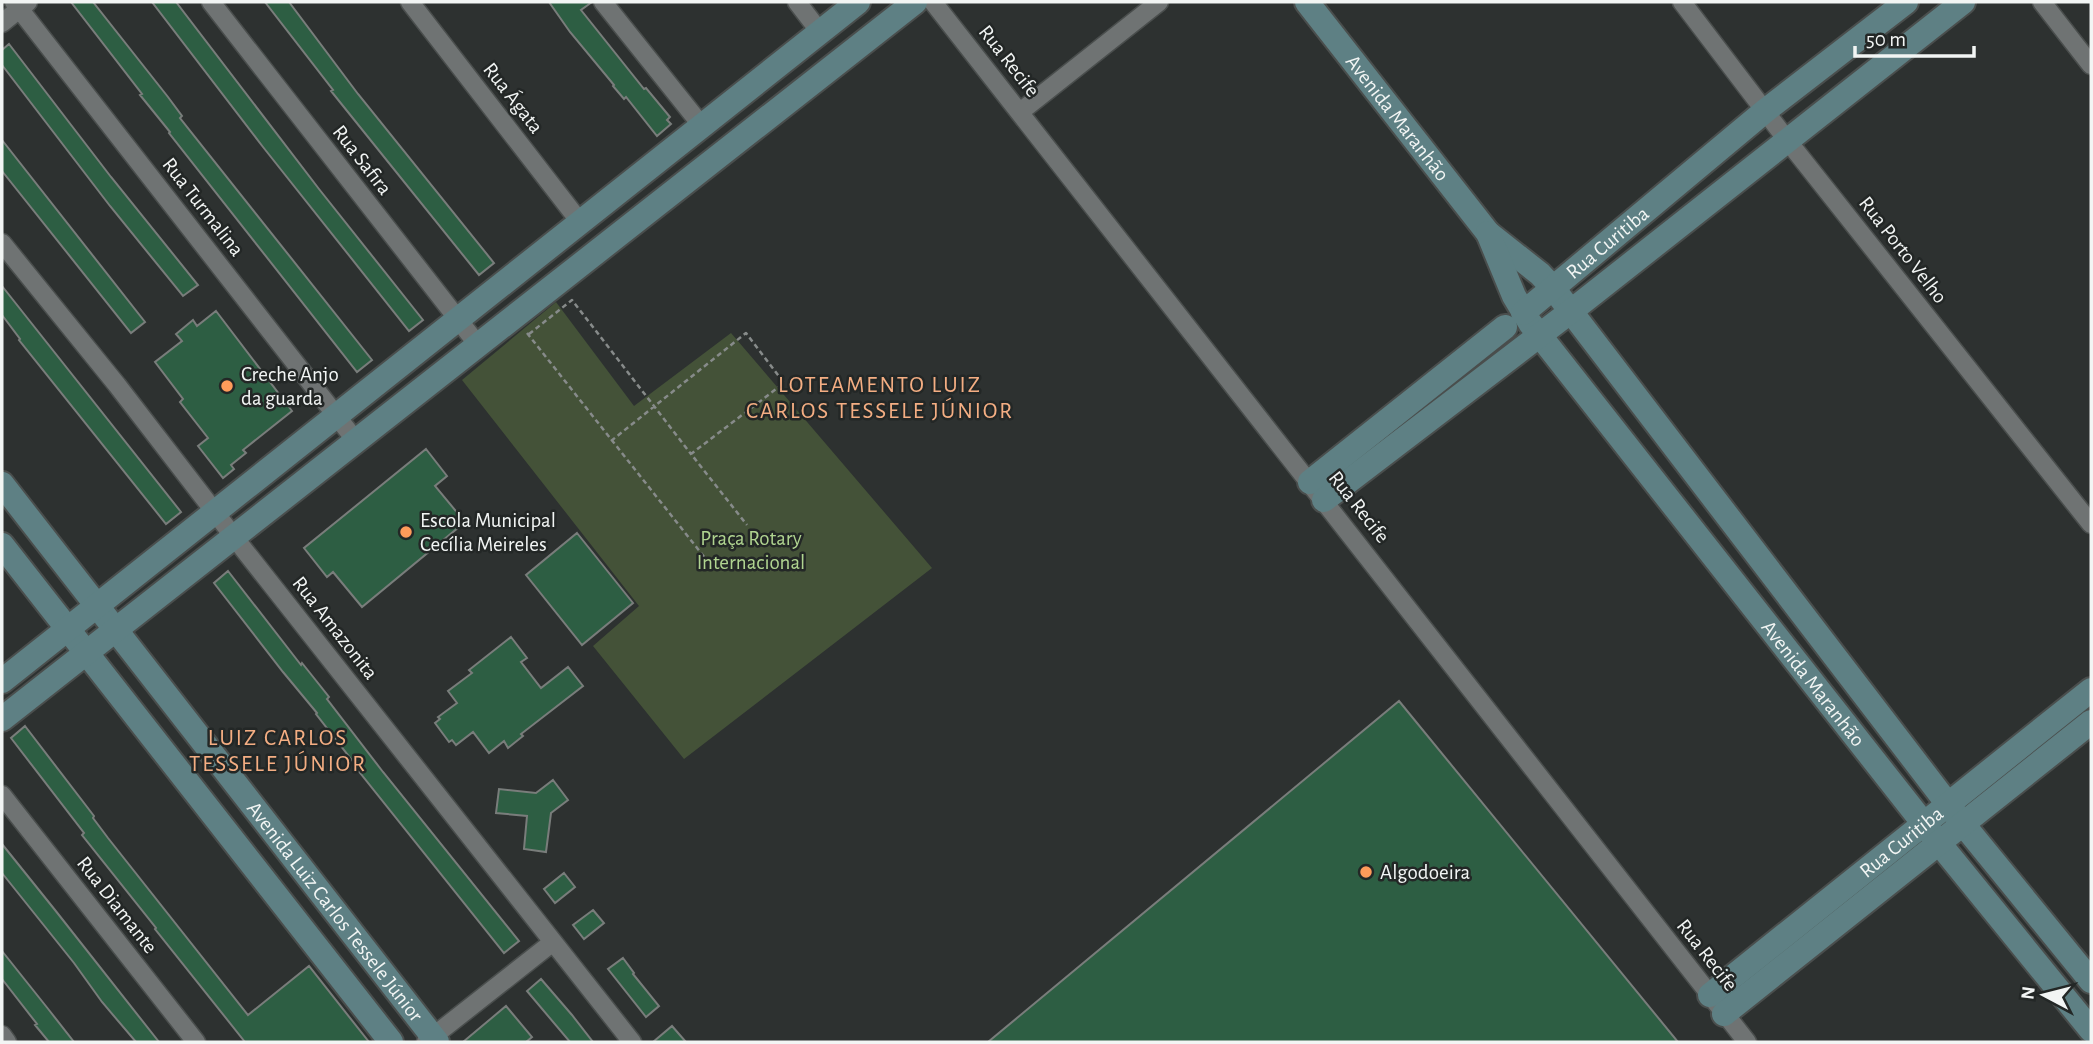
<svg xmlns="http://www.w3.org/2000/svg" width="2093" height="1044" viewBox="0 0 2093 1044" font-family="'Alegreya Sans',sans-serif">
<rect width="100%" height="100%" fill="#2d3130"/>
<!-- green -->
<path fill="#445238" d="M556,302L634,406L731,333L932,568L684,759L593,646L639,606L462,380Z"/>
<!-- building -->
<path fill="#2d5e43" stroke="#797d7b" stroke-width="2" d="M71,2H93L168,97L182,116L180,118L372,360L357,372L169,133L170,132L140,95L142,94Z
M152,2H176L319,189L423,320L409,331L263,147Z
M265,2H289L358,94L494,263L479,275L331,91L333,90Z
M549,2H592L581,10L644,89L646,88L670,117L667,120L671,124L657,136L626,97L624,99L613,86L614,85L570,32Z
M9,44L111,177L198,285L183,296L110,206L2,65V50Z
M2,140L145,322L131,333L2,171Z
M2,286L181,512L166,524L19,340L20,339L2,315Z
M216,311L292,411L243,450L246,453L231,465L234,469L223,478L198,446L208,438L180,402L183,399L155,362L182,341L176,334L193,320L197,326Z
M426,449L447,476L435,486L465,522L362,607L333,572L327,577L304,548Z
M577,533L633,603L582,645L526,575Z
M228,571L301,665L302,663L314,678L329,697L327,699L383,772L519,941L504,953L357,769L358,768L316,714L317,713L283,672L214,583Z
M511,637L527,658L521,662L541,688L568,667L583,686L521,734L523,736L508,748L504,741L489,753L473,732L456,745L452,740L449,742L435,723L440,719L438,717L457,703L448,691L472,673L469,670Z
M1399,701L1678,1042H988Z
M25,726L94,816L93,818L108,838L248,1015L309,966L369,1042H245L155,929L156,928L82,835L84,833L11,738Z
M553,780L568,800L551,813L546,852L524,849L527,816L496,813L499,789L536,793Z
M2,844L55,910L159,1042H136L102,1002L74,963L2,873Z
M564,873L575,887L555,903L544,889Z
M593,910L604,923L584,939L573,925Z
M2,951L49,1010L74,1042H49L35,1025L37,1024L2,979Z
M623,958L634,973L633,974L659,1006L646,1017L608,969Z
M541,979L572,1015L593,1042H570L527,991Z
M506,1006L532,1037L526,1042H463Z
M672,1026L686,1042H653Z"/>
<g fill="none" stroke-linecap="round" stroke-linejoin="round">
<!-- street casing -->
<g stroke="#4a4e4d" stroke-width="21">
<path id="street" d="M14,2L356,441
M211,2L478,345
M410,2L580,222
M603,2L702,126
M797,2L820,32
M933,2L1747,1042
M1682,2L1787,140L2091,524
M2042,2L2091,65
M2,23L28,2
M1020,112L1159,2
M2,243L117,385L234,537L632,1042
M2,795L196,1042
M2,1035L7,1042
M426,1042L553,942"/>
</g>
<!-- secondary casing -->
<g stroke="#4a4e4d" stroke-width="28">
<g id="secondary">
<path id="s1" d="M1307,2L1488,233L1540,274L1553,288L1963,824L2091,981"/>
<path id="s2" d="M1488,233L1514,296L1530,323L1939,843L2091,1030"/>
<path id="s3" d="M1523,313L1765,111L1906,2"/>
<path d="M1310,482L1505,327"/>
<path id="s4" d="M2,484L437,1042"/>
<path d="M1324,500L1570,312L1963,2"/>
<path d="M2,545L391,1042"/>
<path d="M2,681L858,2"/>
<path d="M2,719L915,2"/>
<path id="s5" d="M1710,995L2091,690"/>
<path d="M1724,1014L2091,722"/>
</g>
</g>
<!-- path -->
<path stroke="#878b8a" stroke-width="2.5" stroke-dasharray="5 3.5" stroke-linecap="butt" d="M527,333L705,558
M529,334L572,300L691,454
M611,441L746,333L784,383L691,454L747,525"/>
<!-- street -->
<use href="#street" stroke="#6f7373" stroke-width="18"/>
<!-- secondary -->
<use href="#secondary" stroke="#5e8084" stroke-width="24"/>
</g>
<!-- markers -->
<g fill="#ff9b5a" stroke="#232726" stroke-width="2.5">
<circle cx="227" cy="386" r="7"/>
<circle cx="406" cy="532" r="7"/>
<circle cx="1366" cy="872" r="7"/>
</g>
<g text-anchor="middle" dominant-baseline="central" stroke-width="5" stroke-linejoin="round" paint-order="stroke">
<!-- street labels -->
<g font-size="21" fill="#f2f5f4" stroke="#232726">
<text transform="translate(1009 61) rotate(52)">Rua Recife</text>
<text transform="translate(513 98) rotate(52)">Rua Ágata</text>
<text stroke="none"><textPath href="#s1" startOffset="147">Avenida Maranhão</textPath></text>
<text transform="translate(362 160) rotate(52)">Rua Safira</text>
<text transform="translate(203 207) rotate(52)">Rua Turmalina</text>
<text stroke="none"><textPath href="#s3" startOffset="110">Rua Curitiba</textPath></text>
<text transform="translate(1903 250) rotate(52)">Rua Porto Velho</text>
<text transform="translate(1359 507) rotate(52)">Rua Recife</text>
<text transform="translate(335 628) rotate(52)">Rua Amazonita</text>
<text stroke="none"><textPath href="#s2" startOffset="558">Avenida Maranhão</textPath></text>
<text stroke="none"><textPath href="#s5" startOffset="245">Rua Curitiba</textPath></text>
<text transform="translate(117 905) rotate(52)">Rua Diamante</text>
<text stroke="none"><textPath href="#s4" startOffset="542">Avenida Luiz Carlos Tessele Júnior</textPath></text>
<text transform="translate(1707 955) rotate(52)">Rua Recife</text>
</g>
<!-- poi labels -->
<g font-size="21" fill="#f2f5f4" stroke="#232726" text-anchor="start">
<text x="241" y="374">Creche Anjo<tspan x="241" dy="24">da guarda</tspan></text>
<text x="420" y="520">Escola Municipal<tspan x="420" dy="24">Cecília Meireles</tspan></text>
<text x="1380" y="872">Algodoeira</text>
</g>
<!-- park labels -->
<g font-size="21" fill="#b0d490" stroke="#232726">
<text x="751" y="538">Praça Rotary<tspan x="751" dy="24">Internacional</tspan></text>
</g>
<!-- neighbourhood labels -->
<g font-size="23" letter-spacing="2" fill="#f4ae83" stroke="#232726">
<text x="880" y="385">LOTEAMENTO LUIZ<tspan x="880" dy="26">CARLOS TESSELE JÚNIOR</tspan></text>
<text x="278" y="738">LUIZ CARLOS<tspan x="278" dy="26">TESSELE JÚNIOR</tspan></text>
</g>
</g>
<!-- border -->
<rect width="2093" height="1044" fill="none" stroke="#f2f5f4" stroke-width="7"/>
<!-- north arrow -->
<g transform="translate(2044 995) rotate(277)" stroke="#232726" stroke-width="5" paint-order="stroke">
<path d="M0-5L12 26L0 18L-12 26Z" fill="#f2f5f4"/>
<text y="-10" font-size="19" font-weight="bold" text-anchor="middle" fill="#f2f5f4">N</text>
</g>
<!-- scale -->
<path d="M1855 46v10h119v-10" fill="none" stroke="#f2f5f4" stroke-width="3.5"/>
<text x="1866" y="46" font-size="21" fill="#f2f5f4" stroke="#232726" stroke-width="5" paint-order="stroke">50 m</text>
</svg>
